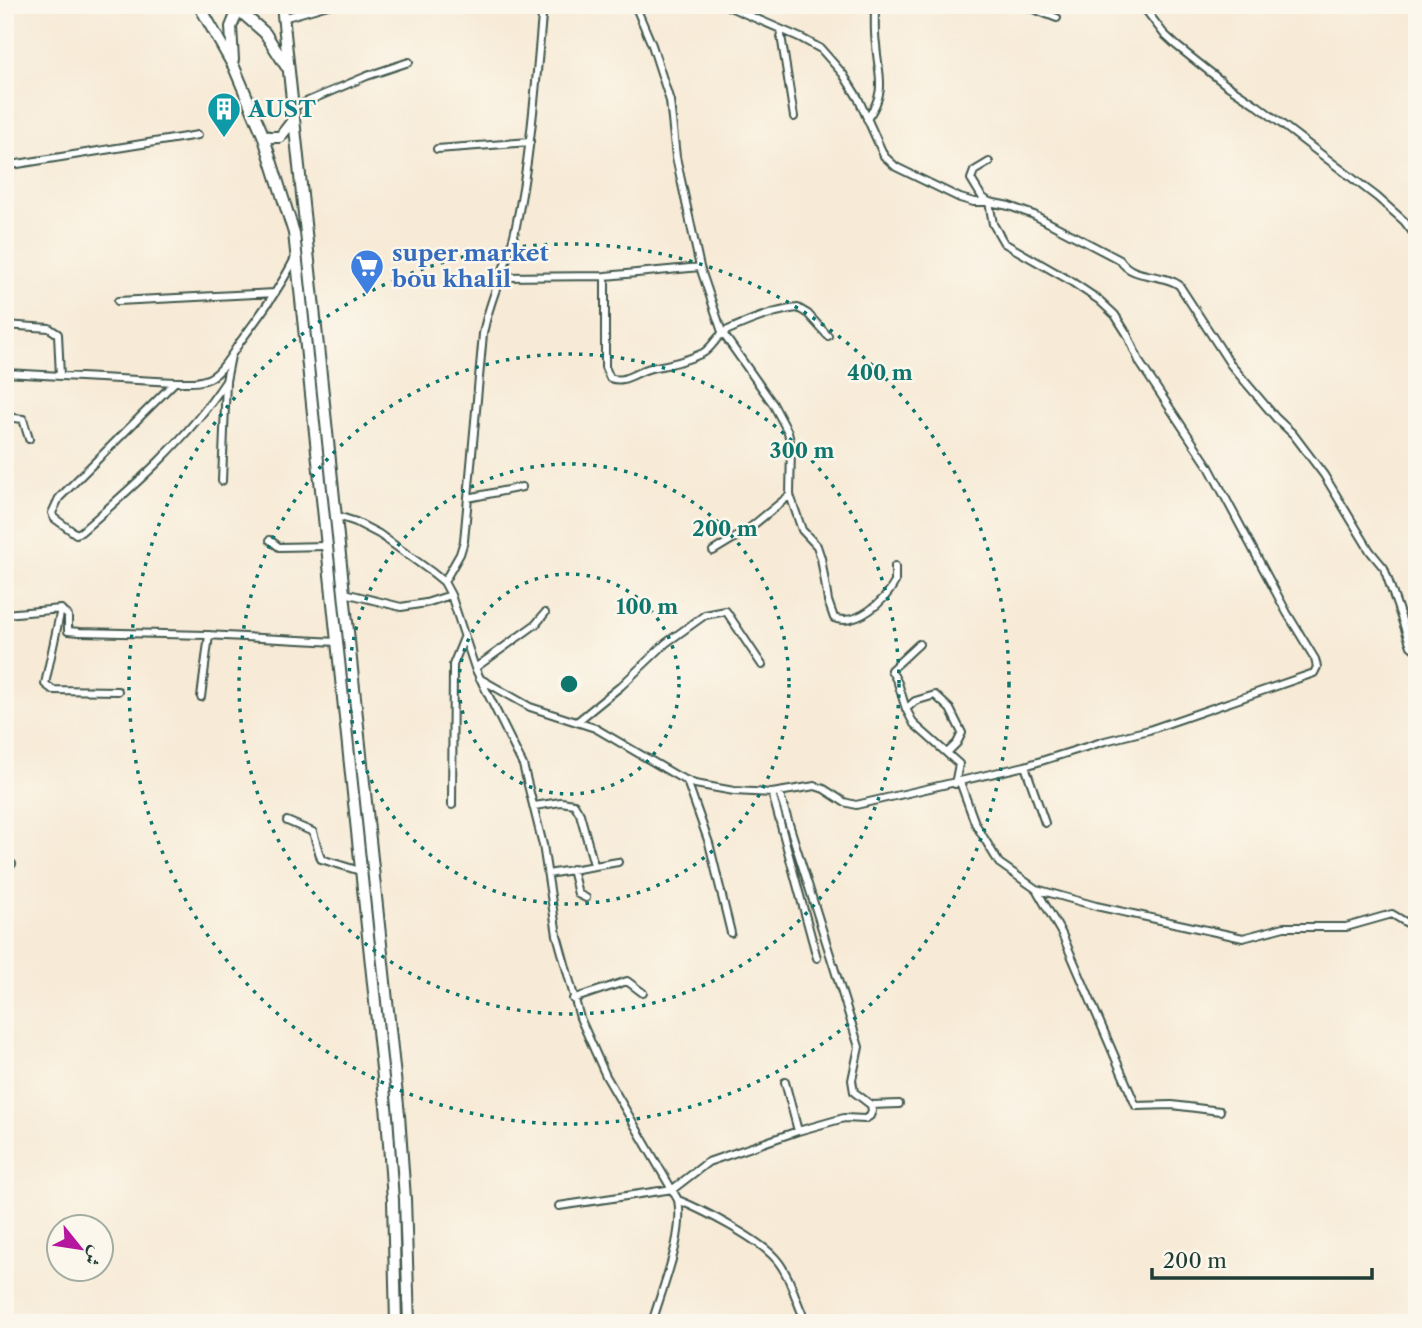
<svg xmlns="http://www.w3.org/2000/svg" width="1422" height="1328" viewBox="0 0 1422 1328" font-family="'Libre Caslon Text',Amiri,serif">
<rect width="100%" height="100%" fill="#fbf7ec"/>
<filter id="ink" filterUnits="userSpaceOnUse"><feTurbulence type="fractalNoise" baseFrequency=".0143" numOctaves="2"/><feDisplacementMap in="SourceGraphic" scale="14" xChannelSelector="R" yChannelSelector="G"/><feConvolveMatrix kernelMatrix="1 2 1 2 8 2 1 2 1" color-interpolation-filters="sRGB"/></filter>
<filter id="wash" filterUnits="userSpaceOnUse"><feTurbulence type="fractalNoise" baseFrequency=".00686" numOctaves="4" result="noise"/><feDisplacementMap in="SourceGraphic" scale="28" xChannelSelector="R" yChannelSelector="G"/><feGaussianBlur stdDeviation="1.57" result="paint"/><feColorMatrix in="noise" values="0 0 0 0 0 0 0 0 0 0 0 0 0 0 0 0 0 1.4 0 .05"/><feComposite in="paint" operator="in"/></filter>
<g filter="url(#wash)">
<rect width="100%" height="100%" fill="#f7ead6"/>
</g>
<g filter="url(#ink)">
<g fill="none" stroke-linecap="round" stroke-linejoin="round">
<!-- street casing -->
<g stroke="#3f574c" stroke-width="10">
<path id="street" d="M635,5L652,45L670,101L676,157L700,267L722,332L773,404L788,432L791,447L790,495L746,531L713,551
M725,5L801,38L821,49L843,74L858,98L884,156L896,167L960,198L974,202H989L1009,206L1034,215L1120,260C1133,280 1160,272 1179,285L1231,365L1276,418L1293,434L1324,475L1370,551L1384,568L1411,646L1417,651
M1023,5L1057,18
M1142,5L1164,34L1177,46L1225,84L1258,106L1377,197L1404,221L1417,238
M283,18L328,5
M780,29L794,117
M294,107L367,76L409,62
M867,119C888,91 878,75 876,44C874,32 875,18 875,5
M437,149L530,142
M5,166L198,135
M605,276V367L610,378C625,384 637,371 651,368C669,365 686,361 703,353C713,347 717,335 726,331C748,321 774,310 798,308L808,314L828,336
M500,277L605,276L700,267
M118,301L275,293
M5,325L49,328L58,334L60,376
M5,373L175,382C190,382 205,384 217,373C226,365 233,352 240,342C260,315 280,288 295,258
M175,382L59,498L52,513L54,518L76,534L81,532C134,486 187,440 226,381
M5,417L23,419L29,439
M222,481L226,381L231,356
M790,495L802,530L817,546L821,558L828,601L834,618C857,627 885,601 895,582V566
M468,498L522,487
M335,515L356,522L379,534L433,573L444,582L451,595L475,668L523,765L543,845L557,935L580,1018L606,1076L678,1200C685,1236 662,1288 652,1323
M270,540L279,547L326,546
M444,582L460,554L464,541L483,334C490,296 507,267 515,231C531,156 536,81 543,5
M345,593L401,607L426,603L451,595
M61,609L45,684L53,690L118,691
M5,614L61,609L68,616V631L80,632L206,635L337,642
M475,668L536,624L545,613
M479,678L530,707L595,728L679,777L695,784L734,791L772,793L815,786L824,789L844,802L856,805L1025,766L1105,741L1149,730L1314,673L1317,667L1315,659L1287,613L1209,467L1140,363L1127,334L1115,315L1099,300L1069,280L1004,243L993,224L989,202L982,197L971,179L974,171L989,162
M201,697L209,635
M906,709L898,683L891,670L919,644
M578,721L621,686L666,643L705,615L726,611L762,665
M947,753L957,743L962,733L950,709L935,695L915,701L906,709L914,724L959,764L955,784
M1025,766L1045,823
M687,781L709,843L731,933
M960,782L975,823L999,863L1036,889L1096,906L1243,938L1284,927H1346L1392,914L1417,929
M779,792L859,1047L852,1080L854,1092L871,1105L899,1104
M772,793L817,958
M452,805L453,665L464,638
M534,806L561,802L574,804L580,814L594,865
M287,821L313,832L321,859L360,871
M5,862L12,864
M572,869L578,894L586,898
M548,874L618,862
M1036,889L1062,934L1136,1106L1172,1105L1220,1111
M573,999L627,981L643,993
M798,1131L844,1118L865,1119L870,1116L872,1111L871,1105
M678,1200C703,1210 759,1239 776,1259C789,1274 794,1295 802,1313
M559,1206L673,1189L708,1162L798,1131L785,1082"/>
</g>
<!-- highway casing -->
<g stroke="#3f574c" stroke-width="14">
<path id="highway" d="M199,5L234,67L263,135L294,233L387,1116L393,1200L396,1323
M233,5L265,33L286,66
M282,5L399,1115L405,1199L409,1323
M233,60L231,27L240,5
M263,135L269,137H280L294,119"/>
</g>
<!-- street -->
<use href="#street" stroke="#fff" stroke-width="6"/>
<!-- highway -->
<use href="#highway" stroke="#fff" stroke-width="10"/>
</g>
</g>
<!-- distance rings -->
<g fill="none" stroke="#0f766e" stroke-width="3.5" stroke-dasharray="3.5 7">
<circle cx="569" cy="684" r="110"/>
<circle cx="569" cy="684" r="220"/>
<circle cx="569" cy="684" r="330"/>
<circle cx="569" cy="684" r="440"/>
</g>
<!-- icons -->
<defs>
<g id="building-pin" transform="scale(1.75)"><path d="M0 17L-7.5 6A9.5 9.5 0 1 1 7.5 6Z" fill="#0f9aa8" stroke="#fbf7ec"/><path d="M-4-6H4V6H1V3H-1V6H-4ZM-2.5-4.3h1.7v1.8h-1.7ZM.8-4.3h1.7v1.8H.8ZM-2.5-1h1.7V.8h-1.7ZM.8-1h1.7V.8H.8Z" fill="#fff"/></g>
<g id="supermarket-pin" transform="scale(1.75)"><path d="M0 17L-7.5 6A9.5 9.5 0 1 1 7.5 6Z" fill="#3f7fe0" stroke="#fbf7ec"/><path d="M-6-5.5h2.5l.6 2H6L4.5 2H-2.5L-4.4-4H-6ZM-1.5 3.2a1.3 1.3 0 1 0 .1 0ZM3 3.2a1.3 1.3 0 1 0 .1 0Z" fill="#fff"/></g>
</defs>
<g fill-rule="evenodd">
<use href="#building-pin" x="224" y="109"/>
<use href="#supermarket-pin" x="367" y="266"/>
</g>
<g text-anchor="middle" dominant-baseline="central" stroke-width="5" stroke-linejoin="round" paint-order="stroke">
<!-- culture labels -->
<g font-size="23" font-weight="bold" fill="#0d838f" stroke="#fbf7ec" text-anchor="start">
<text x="248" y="109">AUST</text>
</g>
<!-- shop labels -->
<g font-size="23" font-weight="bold" fill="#366cbe" stroke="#fbf7ec" text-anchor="start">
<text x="392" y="253">super market<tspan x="392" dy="26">bou khalil</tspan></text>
</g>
</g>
<circle cx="569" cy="684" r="10" fill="#0f766e" stroke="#fbf7ec" stroke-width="3.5"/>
<g font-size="21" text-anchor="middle" font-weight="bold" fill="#0f766e" stroke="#fbf7ec" stroke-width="5" stroke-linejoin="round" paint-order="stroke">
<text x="880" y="380">400 m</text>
<text x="802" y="458">300 m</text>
<text x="725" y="536">200 m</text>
<text x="647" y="614">100 m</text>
</g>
<!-- margin -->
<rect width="1422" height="1328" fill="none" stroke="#fbf7ec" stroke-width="28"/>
<!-- north arrow -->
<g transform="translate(80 1248) rotate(120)"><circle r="33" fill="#fbf7ec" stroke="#a3ada2" stroke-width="2"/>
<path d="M0-5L12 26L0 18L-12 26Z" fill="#b5179e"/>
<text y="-10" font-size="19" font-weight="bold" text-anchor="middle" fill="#1f3d34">ش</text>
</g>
<!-- scale -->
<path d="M1152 1268v10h220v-10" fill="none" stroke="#1f3d34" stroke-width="3.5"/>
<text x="1163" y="1268" font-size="21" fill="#1f3d34" stroke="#fbf7ec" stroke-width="5" paint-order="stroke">200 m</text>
</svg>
